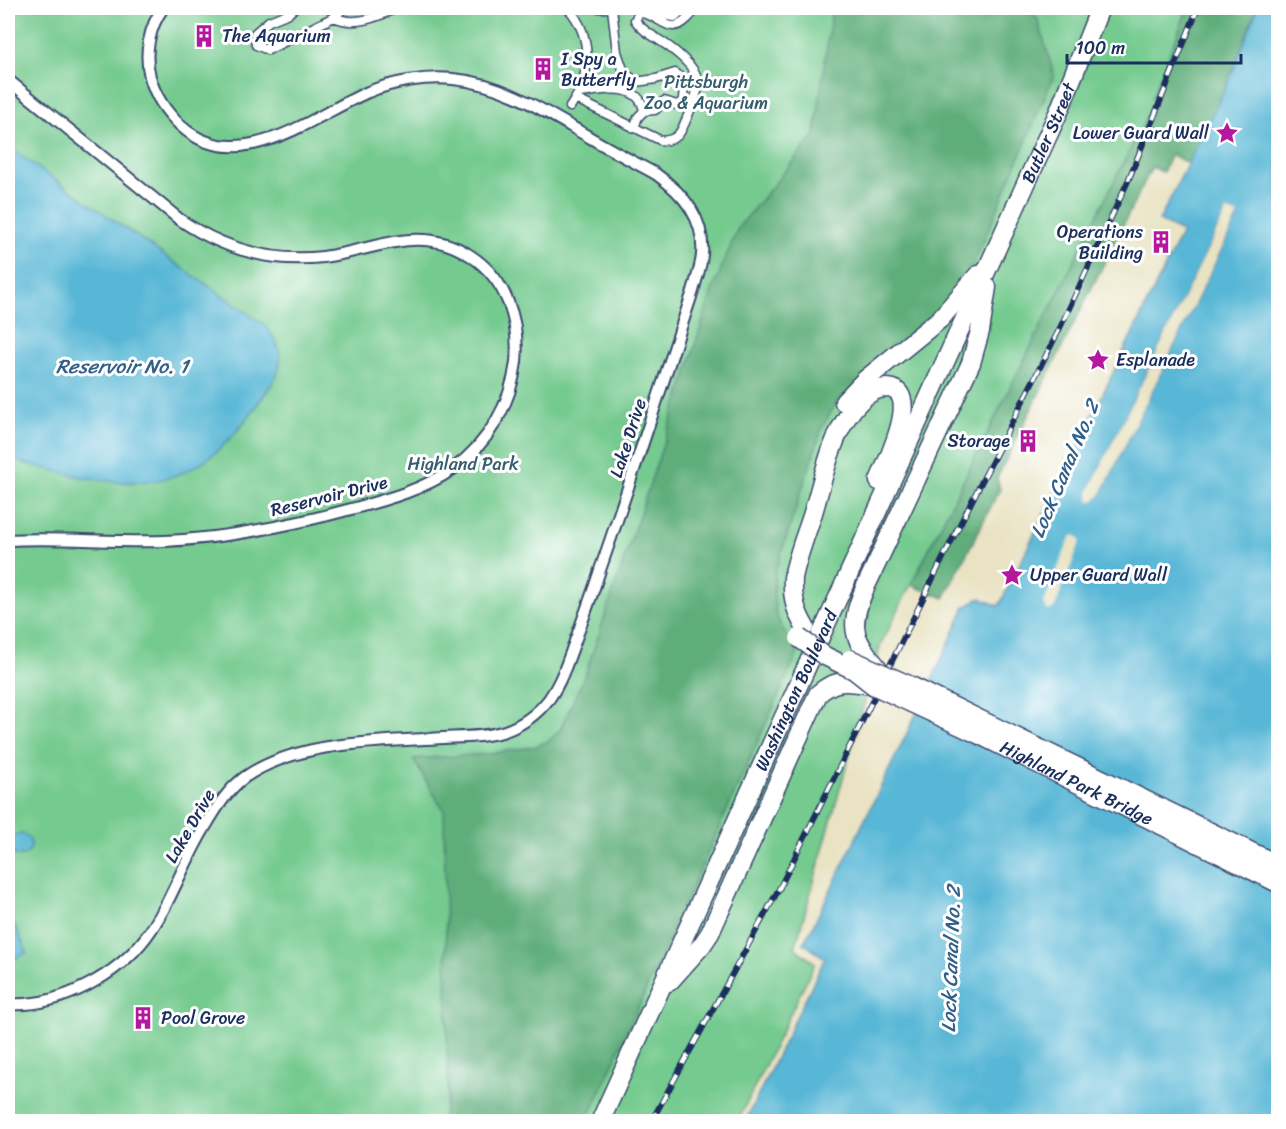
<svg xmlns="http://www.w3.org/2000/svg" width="1286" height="1129" viewBox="0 0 1286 1129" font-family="Sriracha,sans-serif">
<rect width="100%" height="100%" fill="#fff"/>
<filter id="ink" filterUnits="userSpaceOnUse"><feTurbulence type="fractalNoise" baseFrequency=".0167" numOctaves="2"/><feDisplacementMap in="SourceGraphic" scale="12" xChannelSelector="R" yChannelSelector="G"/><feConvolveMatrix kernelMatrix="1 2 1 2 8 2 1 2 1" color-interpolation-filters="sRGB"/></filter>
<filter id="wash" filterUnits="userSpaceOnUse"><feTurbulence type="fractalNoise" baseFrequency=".008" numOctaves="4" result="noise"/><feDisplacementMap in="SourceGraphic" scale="24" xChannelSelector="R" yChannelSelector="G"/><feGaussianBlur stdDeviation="1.35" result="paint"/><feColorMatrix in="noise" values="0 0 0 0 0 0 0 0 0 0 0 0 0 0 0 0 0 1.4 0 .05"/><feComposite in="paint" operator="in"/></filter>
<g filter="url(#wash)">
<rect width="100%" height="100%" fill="#e9e3c3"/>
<!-- green -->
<path fill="#74ca8f" stroke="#487c76" stroke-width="1.5" d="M8,8H1188L1152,98L1156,100L881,644L795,948L815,963L738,1121H8Z"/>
<!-- forest -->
<path fill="#5fae7a" stroke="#3d6e6c" stroke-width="1.5" d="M832,8H1030L1038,20L1054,75L977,257L961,286L943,307L836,403L822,428L775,572C771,607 775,625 799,650L587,1121H442L448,1095L444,811L413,759L488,754L537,746L550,740L560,730L586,672L679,398L712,291L738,228L815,135Z
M1188,8H1257L1227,85L1188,164L1171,154L1163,172L1152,167L997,478L1000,489L944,598L911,585L1155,100L1152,98Z"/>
<!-- water -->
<path fill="#58b7d6" stroke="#3a739a" stroke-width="1.5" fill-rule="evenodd" d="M1258,8H1278V1121L745,1122L825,958L803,943L811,930L923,700L965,607L980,598L999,606L1182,232L1159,221L1227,85ZM1227,210L1238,216L1100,496L1090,500L1089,490Z
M8,147L262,323C272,333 280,344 280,359C280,375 270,387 261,399C232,442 198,479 142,482C97,485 51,469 8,459Z
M9 845a11 11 0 1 1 22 0a11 11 0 1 1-22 0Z
M8,910L27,953L8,962Z"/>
<!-- pier -->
<path fill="#e9e3c3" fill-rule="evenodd" d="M1227,210L1238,215L1100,496L1093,501L1089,500V490ZM1228,214L1234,217L1098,494L1092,498V491Z
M1074,535L1079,538L1080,542L1055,607L1051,610H1047L1044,603L1070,538Z"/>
</g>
<g filter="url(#ink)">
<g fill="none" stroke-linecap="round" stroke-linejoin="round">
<!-- pedestrian casing -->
<g stroke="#3a4a6d" stroke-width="11">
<path id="pedestrian" d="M294,8L289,13L269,21L255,33L256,45L268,50L334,17L344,8
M568,8C593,36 592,76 570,107
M657,8L664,15L674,17L683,10
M334,17C355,27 377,17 397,8
M579,93C600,91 639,80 644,111L655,110L664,101L677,105L683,101L684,80L675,73L656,79L636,82L624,72L617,52L612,8H599
M576,99L662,141C680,139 680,133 687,118C691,107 699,93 698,82C697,66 669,46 656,38C648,33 640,28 635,20L639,13C658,12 668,38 687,19C691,15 694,12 697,8
M634,128L638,117L644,111"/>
</g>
<!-- minor casing -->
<g stroke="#3a4a6d" stroke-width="14">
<path id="minor" d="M8,80L179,219C223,249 270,263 323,257C374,251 420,222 471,256C506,279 520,321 516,362C511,404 488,444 453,469C424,489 389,499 355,508C293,525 229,538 165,541C113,543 60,537 8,540
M8,1004C35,1006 63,998 88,985C161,947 166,894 204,829C215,810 227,790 245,777C299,740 381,742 444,738C464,737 486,737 505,731C522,725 538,713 549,699C561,682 567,663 574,644C583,619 592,595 600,570C632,478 662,385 693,291C696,280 701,267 702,255C705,219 684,194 656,174C634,162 611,150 589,137C546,112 503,83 453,79C426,76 393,82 368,92C313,116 238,178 181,126C166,112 155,96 150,77C144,54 149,27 163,8"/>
</g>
<!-- trunk casing -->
<g stroke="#3a4a6d" stroke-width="21">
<g id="trunk">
<path d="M844,402L865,380L940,319L978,275"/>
<path d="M805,627C795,610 792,597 793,578C797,557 805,537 812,516C823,481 830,438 853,409C861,399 873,388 887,388C924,390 885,465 879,481"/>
<path d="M881,672C854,639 847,630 865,588L971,363L980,331L987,287"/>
<path d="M669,982L702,945L710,933L818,694C837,677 850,682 873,685"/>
<path id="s1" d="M600,1122L1059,111L1100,8"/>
</g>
</g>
<!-- pedestrian -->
<use href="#pedestrian" stroke="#fff" stroke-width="8"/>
<!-- minor -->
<use href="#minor" stroke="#fff" stroke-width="10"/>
<!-- trunk -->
<use href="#trunk" stroke="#fff" stroke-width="18"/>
<!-- rail casing -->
<g stroke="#1b2f5e" stroke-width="6">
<path id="rail" d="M651,1122L780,887L957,530L1059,330L1128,181L1198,8"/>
</g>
<!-- rail -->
<use href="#rail" stroke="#fff" stroke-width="4" stroke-dasharray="11" stroke-linecap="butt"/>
<!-- trunk-bridge casing -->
<g stroke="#3a4a6d" stroke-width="21" stroke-linecap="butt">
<g id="trunk-bridge">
<path id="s2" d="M799,638L825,656L854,670L873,685L978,734L1278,883"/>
<path d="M850,659L911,686L1278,865"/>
</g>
</g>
<!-- trunk-bridge -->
<use href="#trunk-bridge" stroke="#fff" stroke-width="18"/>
</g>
</g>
<!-- icons -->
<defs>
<g id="building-bare" transform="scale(1.8)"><path d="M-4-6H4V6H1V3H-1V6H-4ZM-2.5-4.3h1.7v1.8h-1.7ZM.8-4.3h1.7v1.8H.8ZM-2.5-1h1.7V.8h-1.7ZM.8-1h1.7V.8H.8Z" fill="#b5179e" stroke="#fff" stroke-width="2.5" paint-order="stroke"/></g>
<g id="sight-bare" transform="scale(1.8)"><path d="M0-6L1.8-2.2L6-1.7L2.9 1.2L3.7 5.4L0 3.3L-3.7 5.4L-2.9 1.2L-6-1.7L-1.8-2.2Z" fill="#b5179e" stroke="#fff" stroke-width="2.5" paint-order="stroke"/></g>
</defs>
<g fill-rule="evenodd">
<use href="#building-bare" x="204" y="36"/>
<use href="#building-bare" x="543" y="69"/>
<use href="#sight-bare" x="1227" y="133"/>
<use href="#building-bare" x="1161" y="242"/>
<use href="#sight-bare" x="1098" y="360"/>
<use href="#building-bare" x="1028" y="441"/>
<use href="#sight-bare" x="1012" y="575"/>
<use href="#building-bare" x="143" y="1018"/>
</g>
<g text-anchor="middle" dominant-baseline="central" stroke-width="6" stroke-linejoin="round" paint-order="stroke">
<!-- poi labels -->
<g font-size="18" fill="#1b2f5e" stroke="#fff" text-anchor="start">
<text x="222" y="36">The Aquarium</text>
<text x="561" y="59">I Spy a<tspan x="561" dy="21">Butterfly</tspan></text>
<text x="1209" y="133" text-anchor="end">Lower Guard Wall</text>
<text x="1143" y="232" text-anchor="end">Operations<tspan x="1143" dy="21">Building</tspan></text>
<text x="1116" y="360">Esplanade</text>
<text x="1010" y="441" text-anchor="end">Storage</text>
<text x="1030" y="575">Upper Guard Wall</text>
<text x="161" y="1018">Pool Grove</text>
</g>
<!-- park labels -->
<g font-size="18" fill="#365e6d" stroke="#fff">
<text x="706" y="82">Pittsburgh<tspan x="706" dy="21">Zoo &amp; Aquarium</tspan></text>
<text x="463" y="464">Highland Park</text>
</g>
<!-- street labels -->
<g font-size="18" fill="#1b2f5e" stroke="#fff">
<text stroke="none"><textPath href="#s1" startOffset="1086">Butler Street</textPath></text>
<text transform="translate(628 438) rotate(-72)">Lake Drive</text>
<text transform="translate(329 496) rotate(-14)">Reservoir Drive</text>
<text stroke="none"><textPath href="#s1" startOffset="474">Washington Boulevard</textPath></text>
<text stroke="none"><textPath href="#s2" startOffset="314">Highland Park Bridge</textPath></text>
<text transform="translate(190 826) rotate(-60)">Lake Drive</text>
</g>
<!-- water labels -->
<g font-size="20" font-style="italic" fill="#305f88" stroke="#fff">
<text x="122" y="366">Reservoir No. 1</text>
<text transform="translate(1065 469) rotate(-67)">Lock Canal No. 2</text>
<text transform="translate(951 959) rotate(-88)">Lock Canal No. 2</text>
</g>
</g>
<!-- margin -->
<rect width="1286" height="1129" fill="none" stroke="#fff" stroke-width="30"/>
<!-- scale -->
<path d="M1067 54v9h174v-9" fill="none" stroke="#1b2f5e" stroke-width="3"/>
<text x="1076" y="54" font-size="18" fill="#1b2f5e" stroke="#ffffff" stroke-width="4.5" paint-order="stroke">100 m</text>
</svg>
